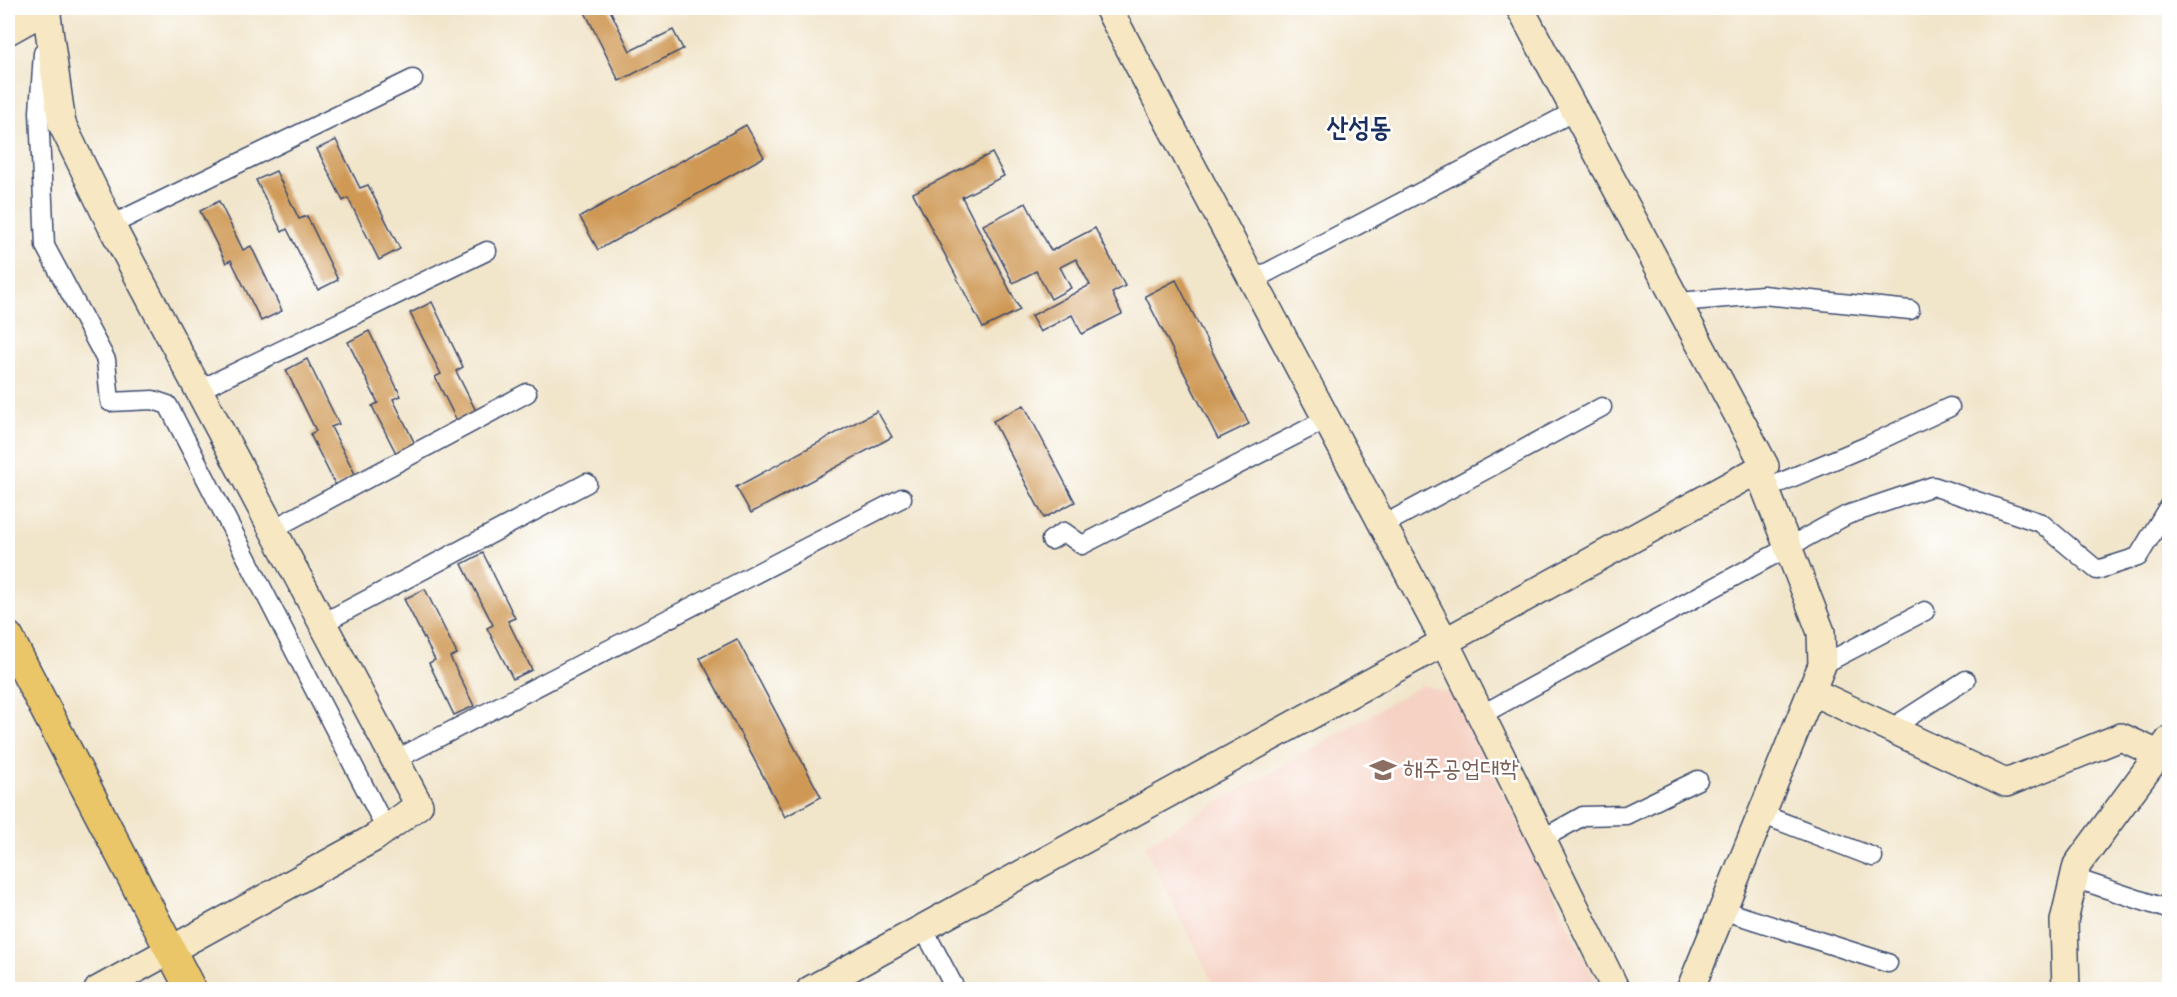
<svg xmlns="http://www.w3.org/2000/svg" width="2177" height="997" viewBox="0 0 2177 997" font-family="'Indie Flower','Poor Story',sans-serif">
<rect width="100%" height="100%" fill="#fff"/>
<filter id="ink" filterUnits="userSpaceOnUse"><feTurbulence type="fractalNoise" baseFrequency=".0167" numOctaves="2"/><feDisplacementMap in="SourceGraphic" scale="12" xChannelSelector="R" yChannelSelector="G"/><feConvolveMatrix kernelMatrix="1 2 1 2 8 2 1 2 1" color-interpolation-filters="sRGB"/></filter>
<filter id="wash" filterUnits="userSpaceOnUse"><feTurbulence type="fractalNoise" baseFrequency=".008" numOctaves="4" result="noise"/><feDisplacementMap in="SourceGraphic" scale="24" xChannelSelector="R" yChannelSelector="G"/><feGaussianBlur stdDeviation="1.35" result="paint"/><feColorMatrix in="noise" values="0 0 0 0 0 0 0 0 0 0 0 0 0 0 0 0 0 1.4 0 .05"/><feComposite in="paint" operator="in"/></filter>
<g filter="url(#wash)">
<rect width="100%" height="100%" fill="#f1e5ca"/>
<!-- built -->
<path fill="#f6d2c4" d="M1422,685L1455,695L1600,989H1216L1144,845Z"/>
<g id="blocks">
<!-- building -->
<path fill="#cf9954" d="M583,8H609L630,51L673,30L683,49L619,81Z
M746,125L764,157L598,250L580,217Z
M336,140L360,188L368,185L400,249L379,260L348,198L343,201L317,149Z
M992,153L1004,176L962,197L1020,310L983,328L913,193Z
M276,171L299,219L307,216L338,280L318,290L287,229L282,232L256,180Z
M219,201L243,250L251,246L282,311L261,321L231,260L226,263L200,211Z
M1026,203L1051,251L1095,228L1125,286L1112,293L1122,314L1082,334L1072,315L1040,332L1031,316L1090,285L1076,259L1060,267L1071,288L1051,299L1036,271L1013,283L983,225Z
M1176,280L1249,424L1218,439L1145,296Z
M432,302L463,367L456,371L480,419L461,429L435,377L441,374L410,313Z
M369,331L401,396L393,399L417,448L398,457L372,406L378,403L348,342Z
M307,359L339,424L331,427L356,476L336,486L310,434L316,431L286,370Z
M1024,405L1075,502L1044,518L993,421Z
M877,411L892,437L751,513L736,487Z
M483,553L515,618L508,621L532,670L513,679L487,628L493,625L462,564Z
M425,589L457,654L450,657L474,706L454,715L429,663L435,660L404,599Z
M737,639L821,797L785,817L700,658Z"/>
</g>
</g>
<g filter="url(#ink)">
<use href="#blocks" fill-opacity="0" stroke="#3b4a6e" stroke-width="1.5"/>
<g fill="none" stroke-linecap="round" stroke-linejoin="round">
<!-- street casing -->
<g stroke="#3b4a6e" stroke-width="21">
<path id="street" d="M43,53L39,112L45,246L106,360L110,402L153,400L168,405L386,829
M111,225L413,79
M1253,280L1575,111
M1678,302L1763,295L1910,310
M199,390L487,251
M1765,489L1867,446L1950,407
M1383,525L1602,407
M273,529L527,393
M1051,540L1064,532L1082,545L1327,419
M323,623L587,483
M1822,665L1925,611
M1481,715L1847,515L1933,486L2041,523L2097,570L2138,557L2170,504
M1890,729L1966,680
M395,760L902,498
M1761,814L1873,857
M1542,839L1583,816L1626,815L1698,780
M2074,878L2170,910
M1722,910L1888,963
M923,928L956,990"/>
</g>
<!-- secondary casing -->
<g stroke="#3b4a6e" stroke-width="30">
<path id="secondary" d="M46,8L62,124L111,225L419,805L374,838L98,990
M1108,8L1445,642L1616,990
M8,31L49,8
M1811,691L2006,783L2121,737L2158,754
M810,990L1765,466L1520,8
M1690,990L1822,665L1821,632L1758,470
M2066,990L2064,921L2077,865L2170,739"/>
</g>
<!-- primary casing -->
<g stroke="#3b4a6e" stroke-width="33">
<path id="primary" d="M8,637L191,990"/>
</g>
<!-- street -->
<use href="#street" stroke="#fff" stroke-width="18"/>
<!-- secondary -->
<use href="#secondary" stroke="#f7e8c3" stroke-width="27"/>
<!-- primary -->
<use href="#primary" stroke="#eac669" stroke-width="30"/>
</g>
</g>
<!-- icons -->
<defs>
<g id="university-bare" transform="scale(2.07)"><path d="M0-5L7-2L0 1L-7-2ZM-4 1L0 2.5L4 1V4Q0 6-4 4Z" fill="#8d6e63" stroke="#fff" stroke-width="2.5" paint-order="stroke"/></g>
</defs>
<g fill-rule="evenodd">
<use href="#university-bare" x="1383" y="770"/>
</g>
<g text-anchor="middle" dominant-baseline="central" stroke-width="5" stroke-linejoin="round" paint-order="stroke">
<!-- education labels -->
<g font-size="24" fill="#785e54" stroke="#fff" text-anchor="start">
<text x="1403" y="770">해주공업대학</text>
</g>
<!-- quarter labels -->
<g font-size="27" font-weight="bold" fill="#1b2f5e" stroke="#fff">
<text x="1359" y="129">산성동</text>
</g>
</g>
<!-- margin -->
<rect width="2177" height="997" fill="none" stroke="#fff" stroke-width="30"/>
</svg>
